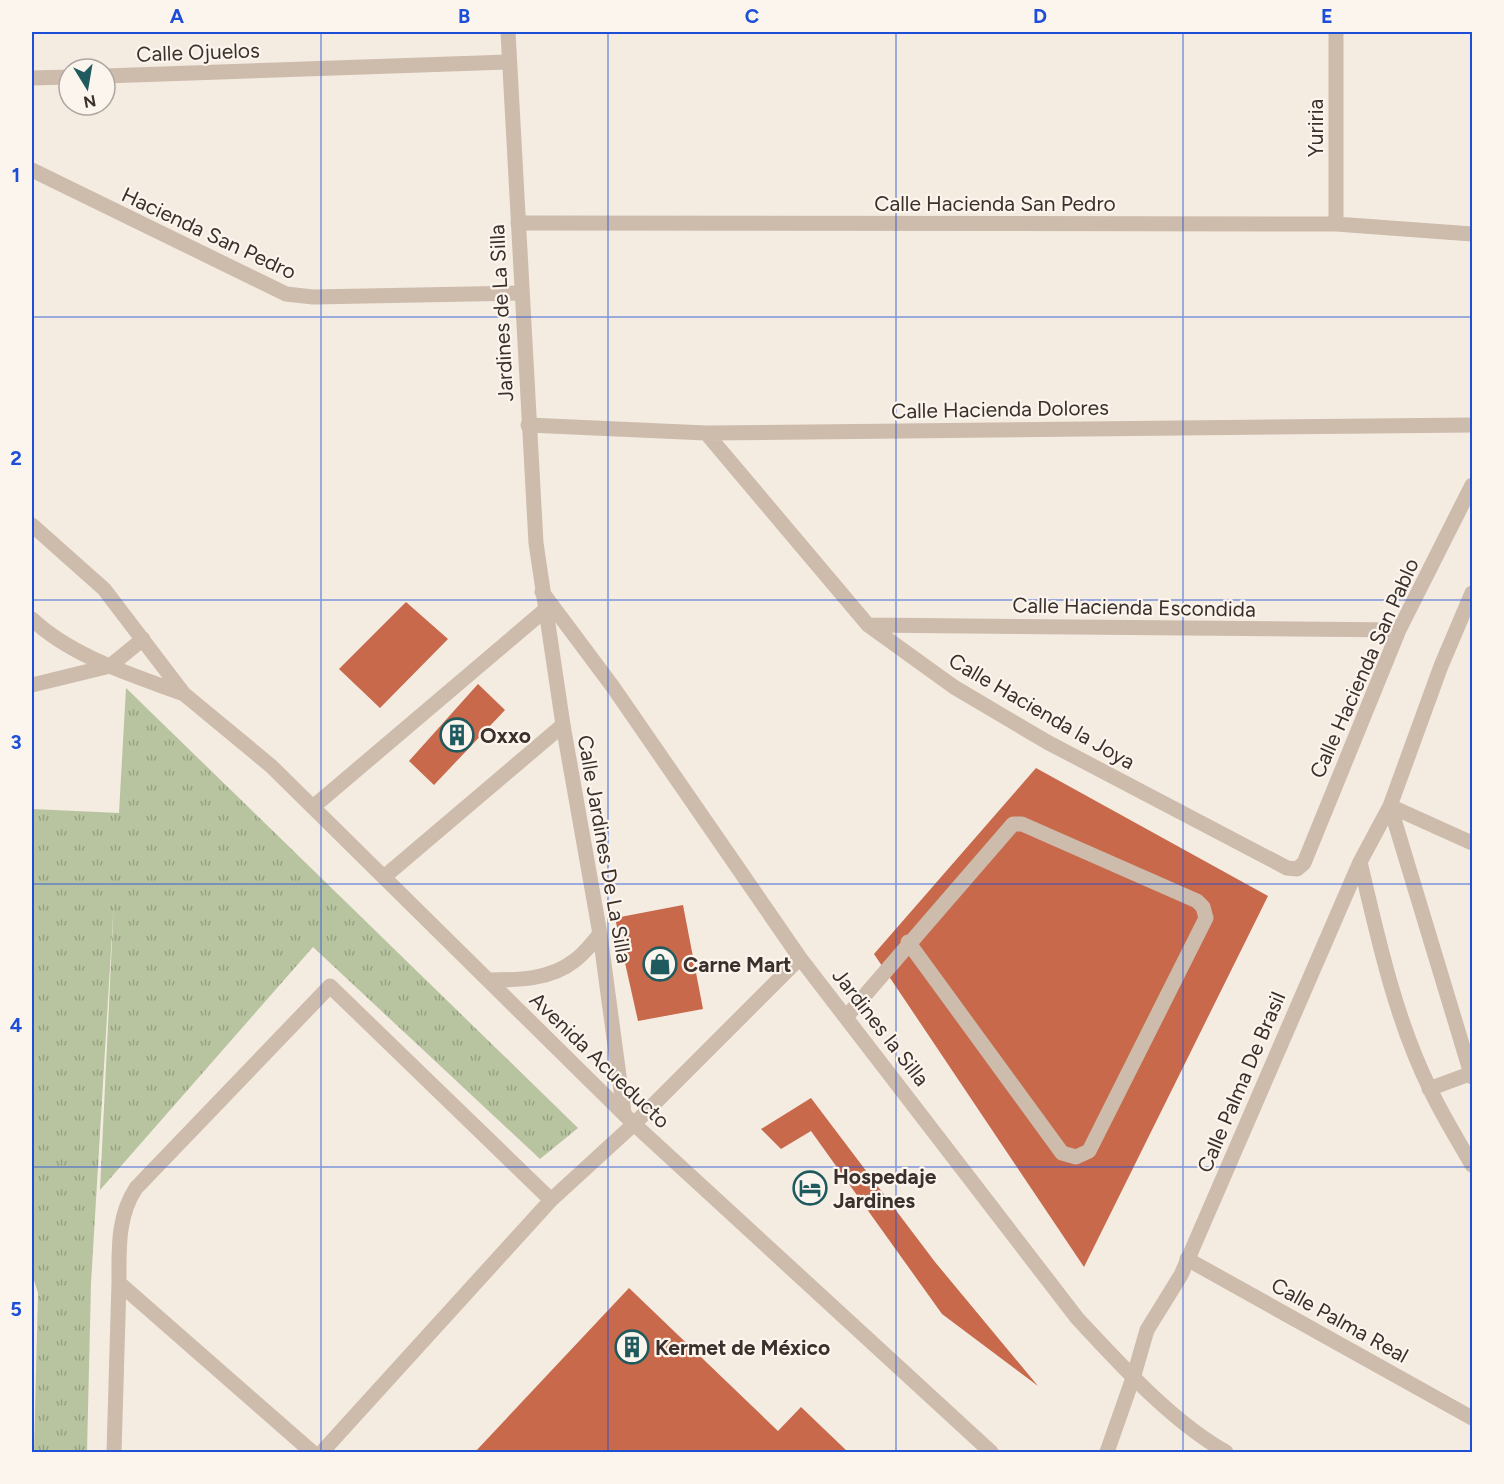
<svg xmlns="http://www.w3.org/2000/svg" width="1504" height="1484" viewBox="0 0 1504 1484" font-family="Figtree,sans-serif">
<defs>
<pattern id="grass-tufts" width="24" height="20" patternUnits="userSpaceOnUse" patternTransform="scale(1.5)"><rect width="24" height="20" fill="#b8c4a0"/><path d="M3 7l-1-3M5 7V3M7 7l1-3M15 17l-1-3M17 17v-4M19 17l1-3" fill="none" stroke="#97a083"/></pattern>
</defs>
<rect width="100%" height="100%" fill="#f4ebe1"/>
<!-- grass -->
<path fill="url(#grass-tufts)" d="M126,688L578,1128L540,1159L313,947L100,1190L114,900L91,1283L87,1452H34L38,1293L32,1274V809L119,813Z"/>
<!-- building -->
<path fill="#c8694b" d="M406,602L448,639L380,708L339,669Z
M478,684L505,710L434,785L409,761Z
M1036,768L1268,896L1084,1267L874,954Z
M683,905L703,1009L638,1021L615,918Z
M811,1098L935,1262L1038,1386L942,1314L811,1131L781,1149L761,1129Z
M629,1288L778,1431L801,1407L848,1452H475Z"/>
<g fill="none" stroke-linecap="round" stroke-linejoin="round">
<!-- service -->
<path stroke="#cdbbac" stroke-width="15" d="M313,807L545,610
M384,877L563,725
M847,1016L1013,824H1022L1197,901L1203,907L1206,918L1089,1151L1076,1157L1062,1153L908,942
M114,1452L119,1283
M312,1452L119,1283C119,1250 117,1217 136,1188L330,986L551,1200
M322,1452L551,1200L634,1124
M1107,1452L1134,1375"/>
<!-- minor -->
<path stroke="#cdbbac" stroke-width="15" d="M1336,32V224
M105,76L508,62
M32,78L69,77
M32,170L286,294L313,297L521,293
M518,223L1336,224L1472,234
M528,425L706,433L1472,425
M706,433L868,625L954,687L1047,742L1287,868L1297,869L1304,863L1399,630L1472,485
M542,592L613,687L800,958L1077,1318C1120,1364 1171,1421 1226,1452
M868,625L1399,630
M32,685L110,666L143,639
M1390,806L1472,1077
M1390,806L1472,843
M1360,862C1378,938 1395,1018 1430,1089C1442,1115 1458,1140 1472,1165
M1429,1089L1472,1073
M634,1124L800,958
M1187,1259L1472,1418
M1134,1375L1147,1330L1181,1275L1360,862L1390,806L1441,666L1472,593"/>
<!-- tertiary -->
<path stroke="#cdbbac" stroke-width="15" d="M508,32L536,543L563,725L600,934L624,1113
M32,525L104,589L184,694L271,766L634,1124L991,1452
M32,619C72,657 133,675 184,694
M489,980C517,980 550,980 574,961C584,954 592,943 600,934"/>
</g>
<!-- grid -->
<path fill="none" stroke="#1d4ed8" stroke-width="1.5" stroke-opacity="0.55" d="M321,32V1452M608,32V1452M896,32V1452M1183,32V1452M32,317H1472M32,600H1472M32,884H1472M32,1167H1472"/>
<!-- icons -->
<defs>
<g id="building-ring" transform="scale(1.725)"><circle r="9.5" fill="#fbf5ee" stroke="#1f5a5e" stroke-width="1.5"/><path d="M-4-6H4V6H1V3H-1V6H-4ZM-2.5-4.3h1.7v1.8h-1.7ZM.8-4.3h1.7v1.8H.8ZM-2.5-1h1.7V.8h-1.7ZM.8-1h1.7V.8H.8Z" fill="#1f5a5e"/></g>
<g id="shop-ring" transform="scale(1.725)"><circle r="9.5" fill="#fbf5ee" stroke="#1f5a5e" stroke-width="1.5"/><path d="M-5-2.5h2.3a2.7 3.5 0 0 1 5.4 0H5L5.5 6h-11ZM-1.5-2.5h3a1.5 2.3 0 0 0-3 0Z" fill="#1f5a5e"/></g>
<g id="hotel-ring" transform="scale(1.725)"><circle r="9.5" fill="#fbf5ee" stroke="#1f5a5e" stroke-width="1.5"/><path d="M-6-4.5h1.5V1H6V5H4.5V3h-9V5H-6ZM-4 0a1.8 1.8 0 1 1 3.6 0ZM.5 0V-2.5h3Q6-2.5 6 0Z" fill="#1f5a5e"/></g>
</defs>
<g fill-rule="evenodd">
<use href="#building-ring" x="457" y="735"/>
<use href="#shop-ring" x="660" y="964"/>
<use href="#hotel-ring" x="810" y="1188"/>
<use href="#building-ring" x="632" y="1347"/>
</g>
<g text-anchor="middle" dominant-baseline="central" stroke-width="4.5" stroke-linejoin="round" paint-order="stroke">
<!-- street labels -->
<g font-size="21" fill="#3b302b" stroke="#fbf5ee">
<text transform="translate(198 52) rotate(-2)">Calle Ojuelos</text>
<text transform="translate(1315 128) rotate(-90)">Yuriria</text>
<text x="995" y="203">Calle Hacienda San Pedro</text>
<text transform="translate(209 233) rotate(25)">Hacienda San Pedro</text>
<text transform="translate(501 313) rotate(-93)">Jardines de La Silla</text>
<text transform="translate(1000 409) rotate(-1)">Calle Hacienda Dolores</text>
<text transform="translate(1134 607) rotate(1)">Calle Hacienda Escondida</text>
<text transform="translate(1364 668) rotate(-66)">Calle Hacienda San Pablo</text>
<text transform="translate(1042 711) rotate(30)">Calle Hacienda la Joya</text>
<text transform="translate(605 849) rotate(80)">Calle Jardines De La Silla</text>
<text transform="translate(881 1027) rotate(52)">Jardines la Silla</text>
<text transform="translate(600 1060) rotate(44)">Avenida Acueducto</text>
<text transform="translate(1241 1082) rotate(-67)">Calle Palma De Brasil</text>
<text transform="translate(1340 1320) rotate(29)">Calle Palma Real</text>
</g>
<!-- poi labels -->
<g font-size="21" font-weight="bold" fill="#3b302b" stroke="#fbf5ee" text-anchor="start">
<text x="480" y="735">Oxxo</text>
<text x="683" y="964">Carne Mart</text>
<text x="833" y="1176">Hospedaje<tspan x="833" dy="24">Jardines</tspan></text>
<text x="655" y="1347">Kermet de México</text>
</g>
</g>
<!-- border -->
<rect width="1504" height="1484" fill="none" stroke="#fbf5ee" stroke-width="66"/>
<!-- north arrow -->
<g transform="translate(87 87) rotate(169)"><circle r="28" fill="#fbf5ee" stroke="#aea6a0" stroke-width="1.5"/>
<path d="M0-4.5L10 22L0 15L-10 22Z" fill="#1f5a5e"/>
<text y="-9" font-size="16" font-weight="bold" text-anchor="middle" fill="#3b302b">N</text>
</g>
<rect x="33" y="33" width="1438" height="1418" fill="none" stroke="#1d4ed8" stroke-width="2"/>
<g font-size="20" text-anchor="middle" font-weight="bold" fill="#1d4ed8">
<text x="177" y="23">A</text>
<text x="464" y="23">B</text>
<text x="752" y="23">C</text>
<text x="1040" y="23">D</text>
<text x="1327" y="23">E</text>
<text x="16" y="182">1</text>
<text x="16" y="465">2</text>
<text x="16" y="749">3</text>
<text x="16" y="1032">4</text>
<text x="16" y="1316">5</text>
</g>
</svg>
